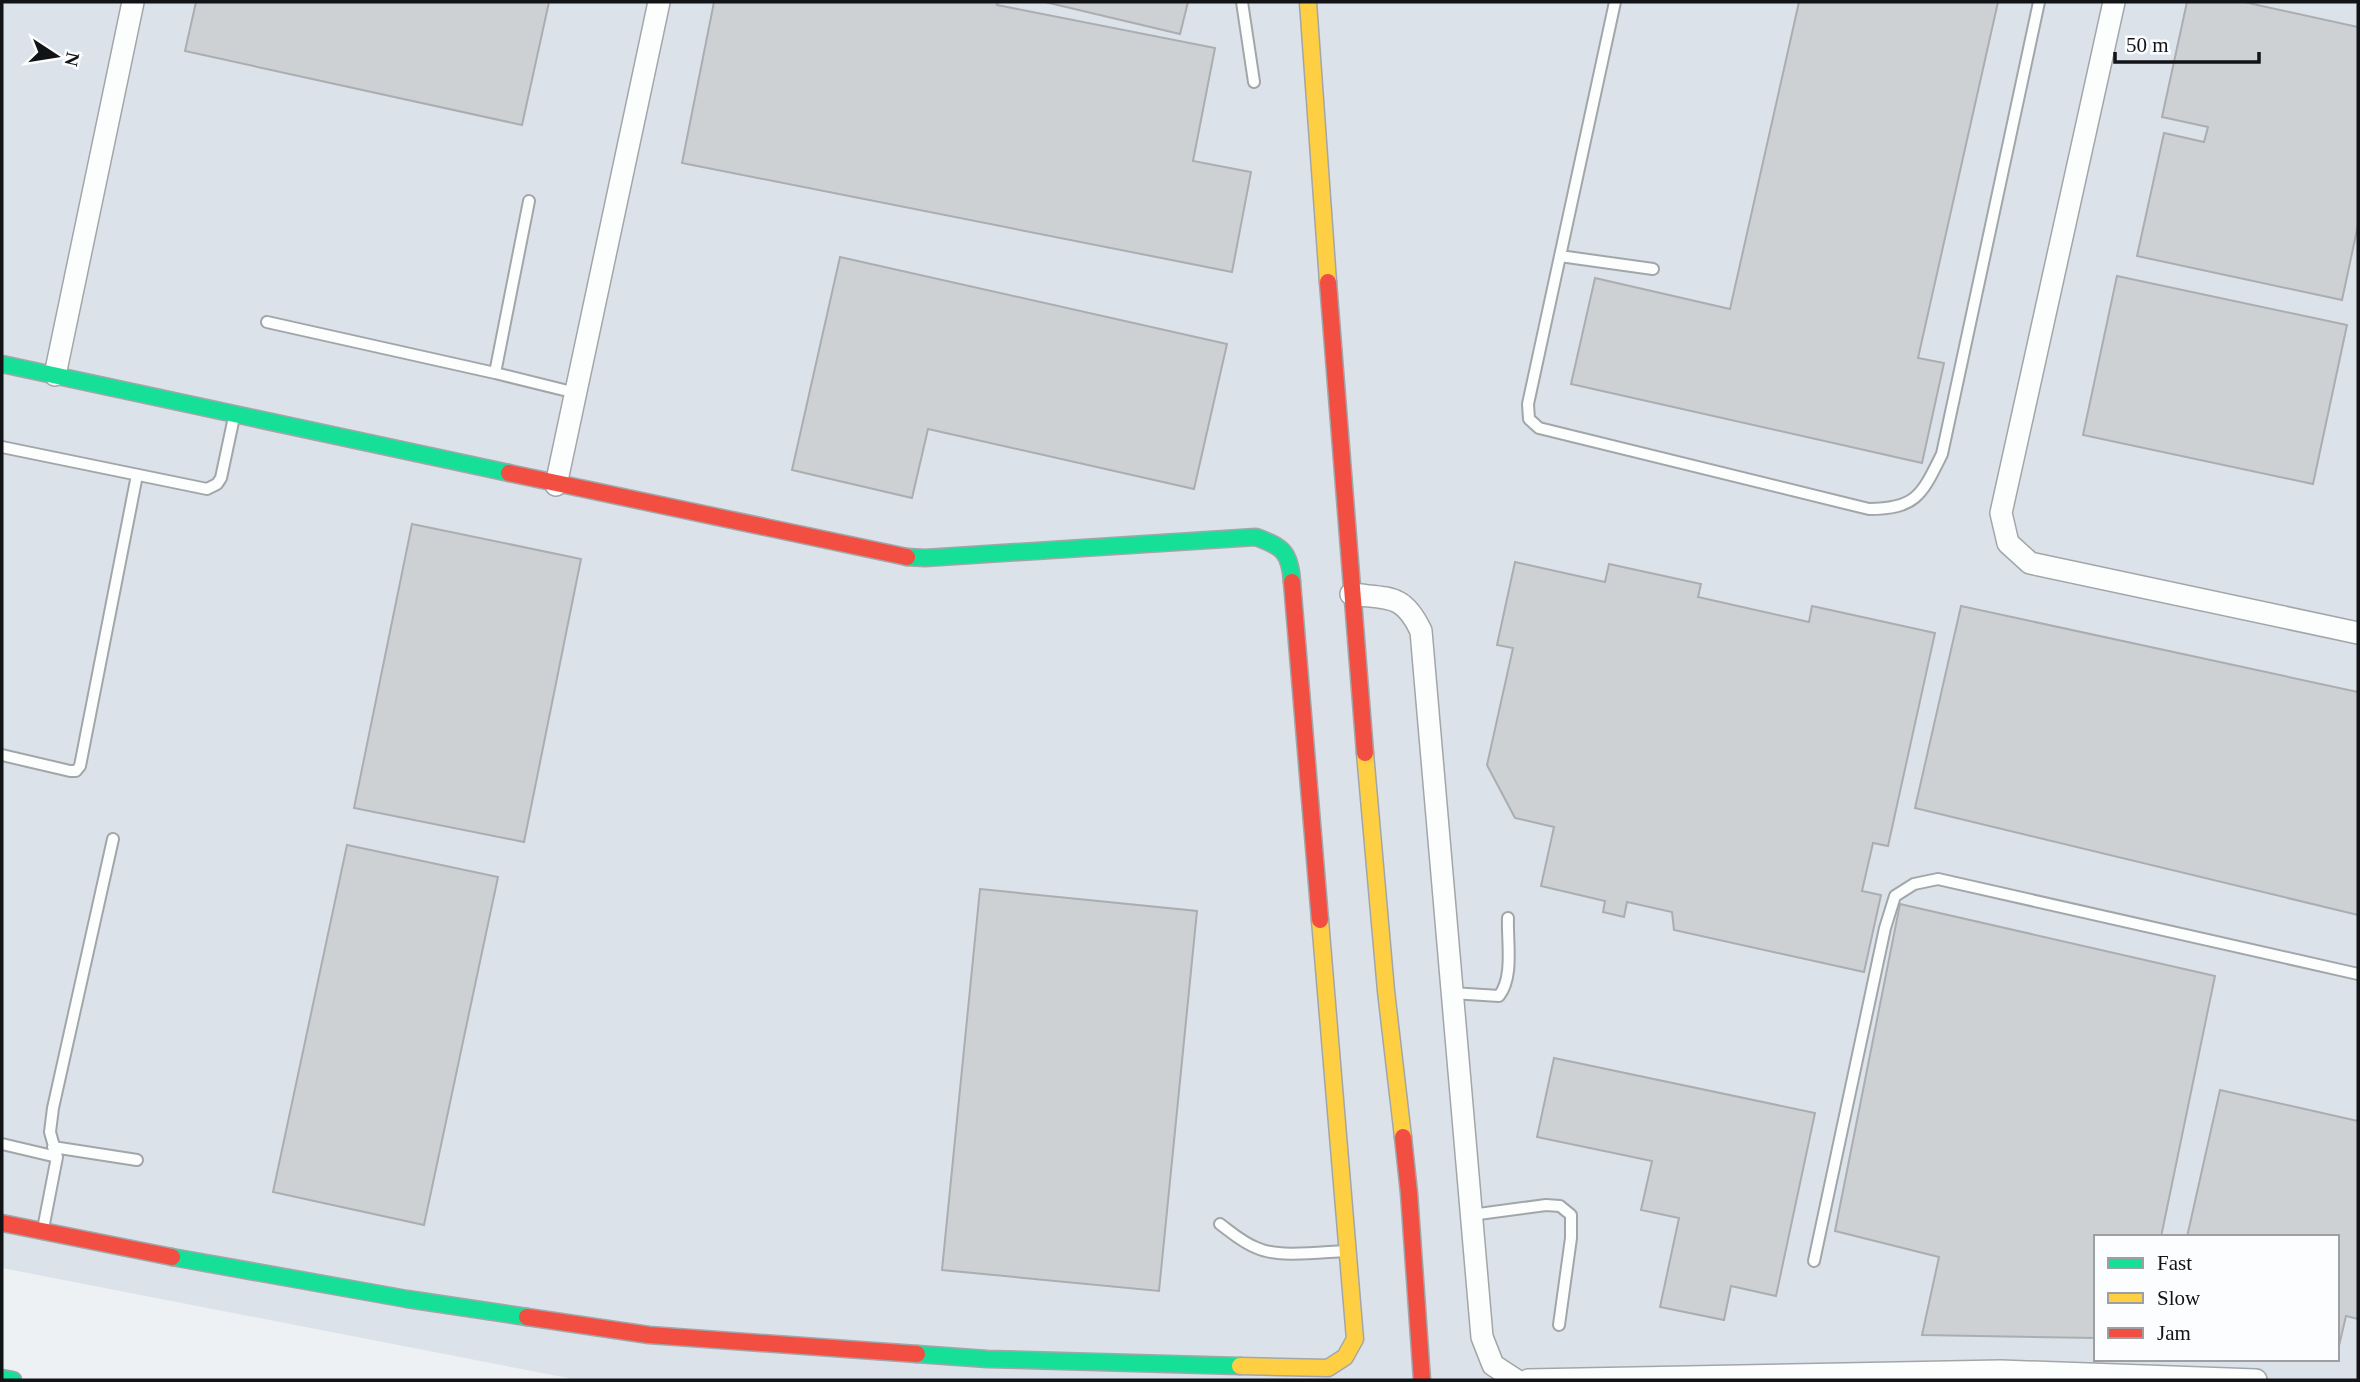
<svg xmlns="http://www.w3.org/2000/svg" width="2360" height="1382" viewBox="0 0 2360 1382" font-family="Georgia,serif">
<rect width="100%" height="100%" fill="#eef1f4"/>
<!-- built -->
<path fill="#dbe2ea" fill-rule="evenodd" d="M2,2H2358V1380H578L2,1268ZM2096,1237H2337V1359H2096Z"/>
<!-- building -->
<path fill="#ced1d3" stroke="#abadb0" stroke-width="2" d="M196,2H549L522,125L185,51Z
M714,2H998L997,5L1215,48L1193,161L1251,172L1232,272L682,163Z
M1045,2H1188L1180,34Z
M1799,2H1998L1918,358L1944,363L1922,463L1571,384L1595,278L1730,309Z
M2187,2H2244L2358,27V225L2342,300L2137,256L2164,133L2204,142L2208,127L2162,117Z
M840,257L1227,344L1194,489L928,429L912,498L792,470Z
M2117,276L2347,325L2313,484L2083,435Z
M412,524L581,559L524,842L354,808Z
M1515,562L1605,582L1609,564L1701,584L1698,597L1809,622L1812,606L1935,633L1888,846L1873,843L1862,891L1881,895L1864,972L1674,930L1672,912L1627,902L1624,917L1603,912L1605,901L1541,886L1554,827L1515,818L1487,765L1513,648L1497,645Z
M1961,606L2358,692V915L1915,808Z
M347,845L498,877L424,1225L273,1192Z
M980,889L1197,911L1159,1291L942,1270Z
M1900,904L2215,976L2161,1237H2096V1338L1922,1335L1939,1257L1835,1231Z
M1554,1058L1815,1113L1776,1296L1731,1286L1724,1320L1660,1307L1679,1218L1641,1210L1652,1161L1537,1137Z
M2220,1090L2358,1121V1319L2346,1316L2337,1354V1237H2187Z"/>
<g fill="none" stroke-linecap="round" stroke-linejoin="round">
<!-- lane casing -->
<g stroke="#a3a6a8" stroke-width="14">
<path id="lane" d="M1242,2L1254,82
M1615,2L1528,404L1529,419L1539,428L1869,509C1917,509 1922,494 1942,454L2039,2
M529,201L495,373L576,393
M1560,256L1653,269
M267,322L495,373
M2,447L207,489L217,484L221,478L234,417
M2,755L70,771H76L80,766L137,475
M1452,993L1499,996C1514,977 1507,942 1508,918
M2,1144L57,1157
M53,1147L137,1160
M1471,1215L1546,1205L1560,1206L1571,1215V1238L1559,1325
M1220,1224C1232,1233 1243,1243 1257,1248C1278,1258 1321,1252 1345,1251
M43,1229L57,1157L50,1132L53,1108L113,839
M1814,1261L1885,928L1895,896L1914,884L1938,879L2358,974"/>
</g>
<!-- street casing -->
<g stroke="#a3a6a8" stroke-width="24">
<path id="street" d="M2114,2L2001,513L2008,543L2030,563L2358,633
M55,375L133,2
M556,485L659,2
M1351,594C1389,599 1403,593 1421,631L1482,1337L1493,1365L1516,1380
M1528,1380L2001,1371L2256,1380"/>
</g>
<!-- fast casing -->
<g stroke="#a3a6a8" stroke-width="19">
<path id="fast" d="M2,364L509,473
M907,557L925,558L1256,537C1283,547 1290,552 1292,582
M172,1257L407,1299L527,1317
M917,1354L987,1359L1240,1366
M2,1378L13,1380"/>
</g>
<!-- slow casing -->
<g stroke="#a3a6a8" stroke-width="19">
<path id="slow" d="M1308,2L1328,282
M1365,753L1386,991L1403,1137
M1240,1366L1328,1368L1345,1357L1355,1339L1320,920"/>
</g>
<!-- jam casing -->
<g stroke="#a3a6a8" stroke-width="19">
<path id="jam" d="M1328,282L1365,753
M509,473L907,557
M1292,582L1320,920
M1403,1137L1409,1193L1422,1380
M2,1223L172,1257
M527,1317L649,1335L917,1354"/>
</g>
<!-- lane -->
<use href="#lane" stroke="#fcfdfd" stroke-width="10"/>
<!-- street -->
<use href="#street" stroke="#fcfdfd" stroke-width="21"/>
<!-- fast -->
<use href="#fast" stroke="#16e098" stroke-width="16"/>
<!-- slow -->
<use href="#slow" stroke="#ffcf43" stroke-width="16"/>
<!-- jam -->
<use href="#jam" stroke="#f24e42" stroke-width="16"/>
</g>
<!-- border -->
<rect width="2360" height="1382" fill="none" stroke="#121316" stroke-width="7"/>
<!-- legend -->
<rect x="2094" y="1235" width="245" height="126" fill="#fcfdff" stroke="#9e9fa2" stroke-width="2"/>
<rect x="2108" y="1258" width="35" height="10" fill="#16e098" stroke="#9e9fa2" stroke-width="2"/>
<text x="2157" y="1270" font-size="21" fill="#121316">Fast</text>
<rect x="2108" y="1293" width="35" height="10" fill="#ffcf43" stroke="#9e9fa2" stroke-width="2"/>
<text x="2157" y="1305" font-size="21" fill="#121316">Slow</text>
<rect x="2108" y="1328" width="35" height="10" fill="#f24e42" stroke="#9e9fa2" stroke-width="2"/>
<text x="2157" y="1340" font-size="21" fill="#121316">Jam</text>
<!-- north arrow -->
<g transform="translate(56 56) rotate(102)" stroke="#fcfdff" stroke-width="5" paint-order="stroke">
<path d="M0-5L12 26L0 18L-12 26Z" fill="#121316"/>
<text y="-10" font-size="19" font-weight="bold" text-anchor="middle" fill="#121316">N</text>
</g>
<!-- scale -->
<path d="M2115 52v10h144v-10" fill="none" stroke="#121316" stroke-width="3.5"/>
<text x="2126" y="52" font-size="21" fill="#121316" stroke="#fcfdff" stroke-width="5" paint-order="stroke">50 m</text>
</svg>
